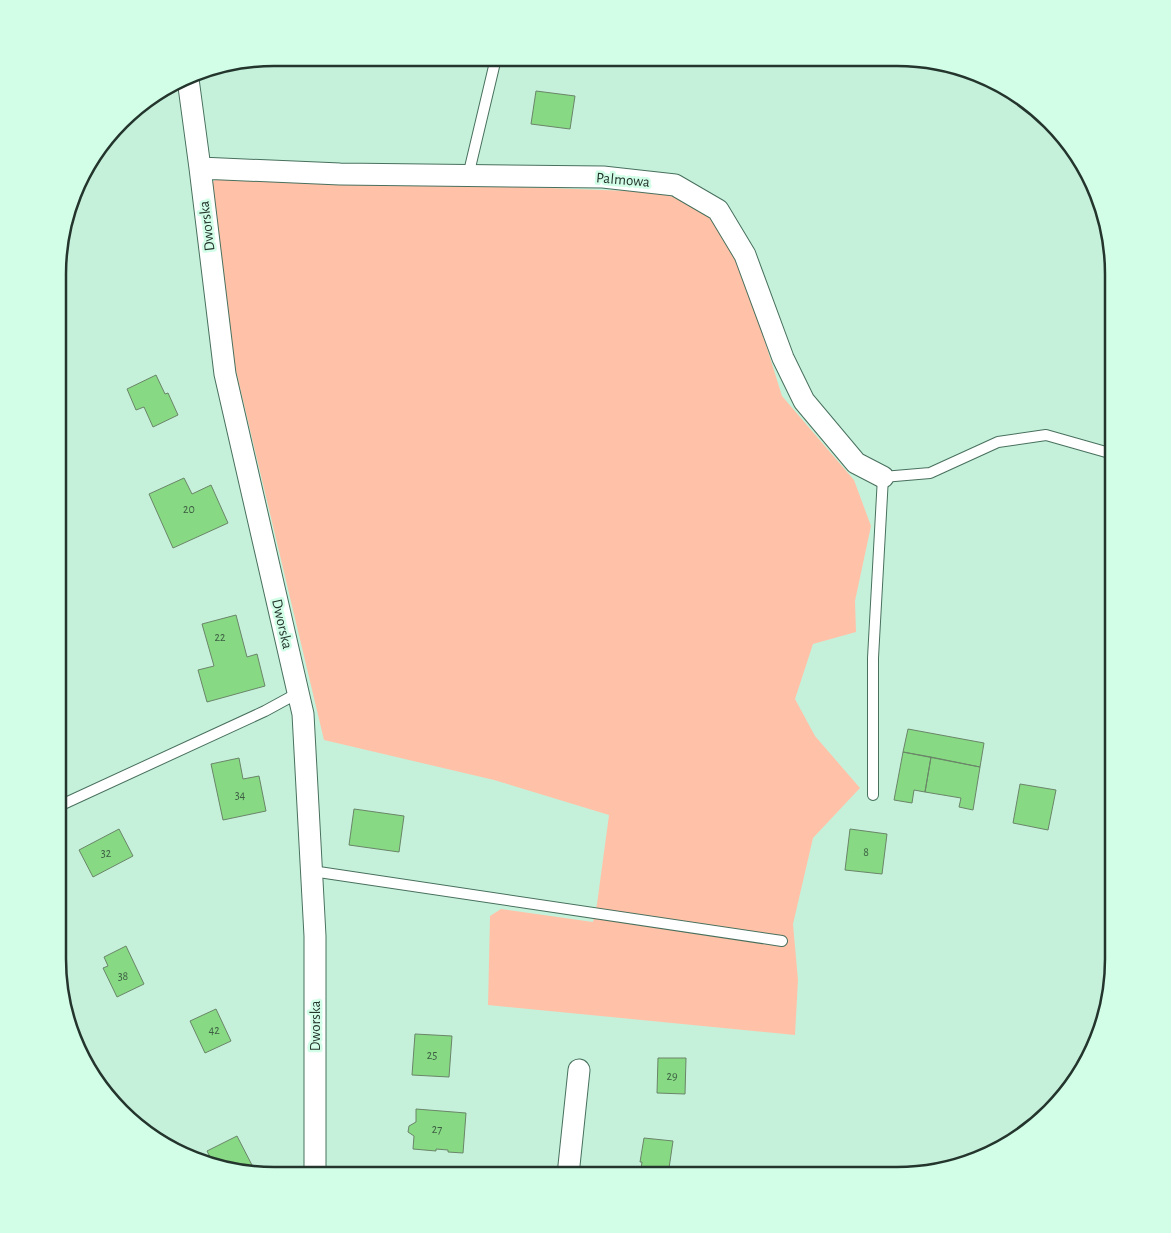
<svg xmlns="http://www.w3.org/2000/svg" width="1171" height="1233" viewBox="0 0 1171 1233" font-family="'Alegreya Sans',sans-serif">
<rect width="100%" height="100%" fill="#c5f1db"/>
<!-- green -->
<path fill="#ffc2a8" d="M221,176L656,192L691,202L726,232L748,287L782,396L854,480L871,526L855,601L856,632L813,644L795,699L815,736L860,788L813,838L793,924L798,980L795,1035L488,1005L490,916L501,909L593,922L597,904L609,815L494,780L324,740L226,329L211,183Z"/>
<!-- building -->
<path fill="#87d984" stroke="#6a8568" d="M536,91L575,96L570,129L531,124Z
M156,375L165,394L168,393L178,415L153,427L144,407L136,410L127,389Z
M184,478L192,494L211,485L228,523L173,548L149,494Z
M236,615L247,657L257,654L265,686L207,702L198,670L214,666L202,624Z
M908,729L984,743L980,767L903,752Z
M903,752L931,757L925,792L914,790L912,803L894,800Z
M931,757L980,767L973,810L959,807L961,798L925,792Z
M239,758L243,779L259,776L266,811L223,820L211,764Z
M1020,784L1056,790L1048,830L1013,823Z
M354,809L404,816L399,852L349,845Z
M119,829L133,856L93,877L79,850Z
M850,829L887,834L882,874L845,870Z
M126,946L144,984L117,997L103,968L108,966L104,957Z
M216,1009L231,1041L205,1053L190,1021Z
M415,1034L452,1036L449,1077L412,1075Z
M658,1058H686L685,1094L657,1093Z
M416,1109L466,1113L463,1153L448,1152V1150L436,1149V1151L413,1149L414,1136L408,1132L409,1126L416,1122Z
M237,1136L254,1169L248,1171L212,1161L207,1151Z
M644,1138L673,1141L668,1175H640L642,1162H640Z"/>
<g fill="none" stroke-linecap="round" stroke-linejoin="round">
<!-- service casing -->
<g stroke="#48705d" stroke-width="12">
<path id="service" d="M468,176L496,58
M873,795V658L883,477L930,473L998,442L1046,435L1113,454
M59,806L265,711L298,693
M312,871L782,941"/>
</g>
<!-- minor casing -->
<g stroke="#48705d" stroke-width="23">
<path id="minor" d="M188,79L200,168L225,374L303,714L315,936V1175
M200,168L340,174L603,177L675,185L718,210L745,255L783,358L804,401L856,463L883,477
M568,1175L579,1070"/>
</g>
<!-- service -->
<use href="#service" stroke="#fff" stroke-width="10"/>
<!-- minor -->
<use href="#minor" stroke="#fff" stroke-width="21"/>
</g>
<g text-anchor="middle" dominant-baseline="central" stroke-width="5" stroke-linejoin="round" paint-order="stroke">
<!-- number labels -->
<g font-size="12" fill="#3d5e43">
<text x="189" y="509">20</text>
<text x="220" y="637">22</text>
<text x="240" y="795">34</text>
<text x="866" y="852">8</text>
<text x="106" y="853">32</text>
<text x="123" y="976">38</text>
<text x="214" y="1030">42</text>
<text x="432" y="1055">25</text>
<text x="672" y="1076">29</text>
<text x="437" y="1129">27</text>
</g>
<!-- street labels -->
<g font-size="15" fill="#24352d" stroke="#d2fee8">
<text transform="translate(623 180) rotate(5)">Palmowa</text>
<text transform="translate(207 226) rotate(-97)">Dworska</text>
<text transform="translate(282 624) rotate(77)">Dworska</text>
<text transform="translate(315 1026) rotate(-90)">Dworska</text>
</g>
</g>
<!-- crop -->
<path d="M0 0H1171V1233H0ZM274 66H897A208 208 0 0 1 1105 274V959A208 208 0 0 1 897 1167H274A208 208 0 0 1 66 959V274A208 208 0 0 1 274 66Z" fill="#d2fee8" fill-rule="evenodd"/>
<path fill="none" stroke="#24352d" stroke-width="2.5" d="M274 66H897A208 208 0 0 1 1105 274V959A208 208 0 0 1 897 1167H274A208 208 0 0 1 66 959V274A208 208 0 0 1 274 66Z"/>
</svg>
